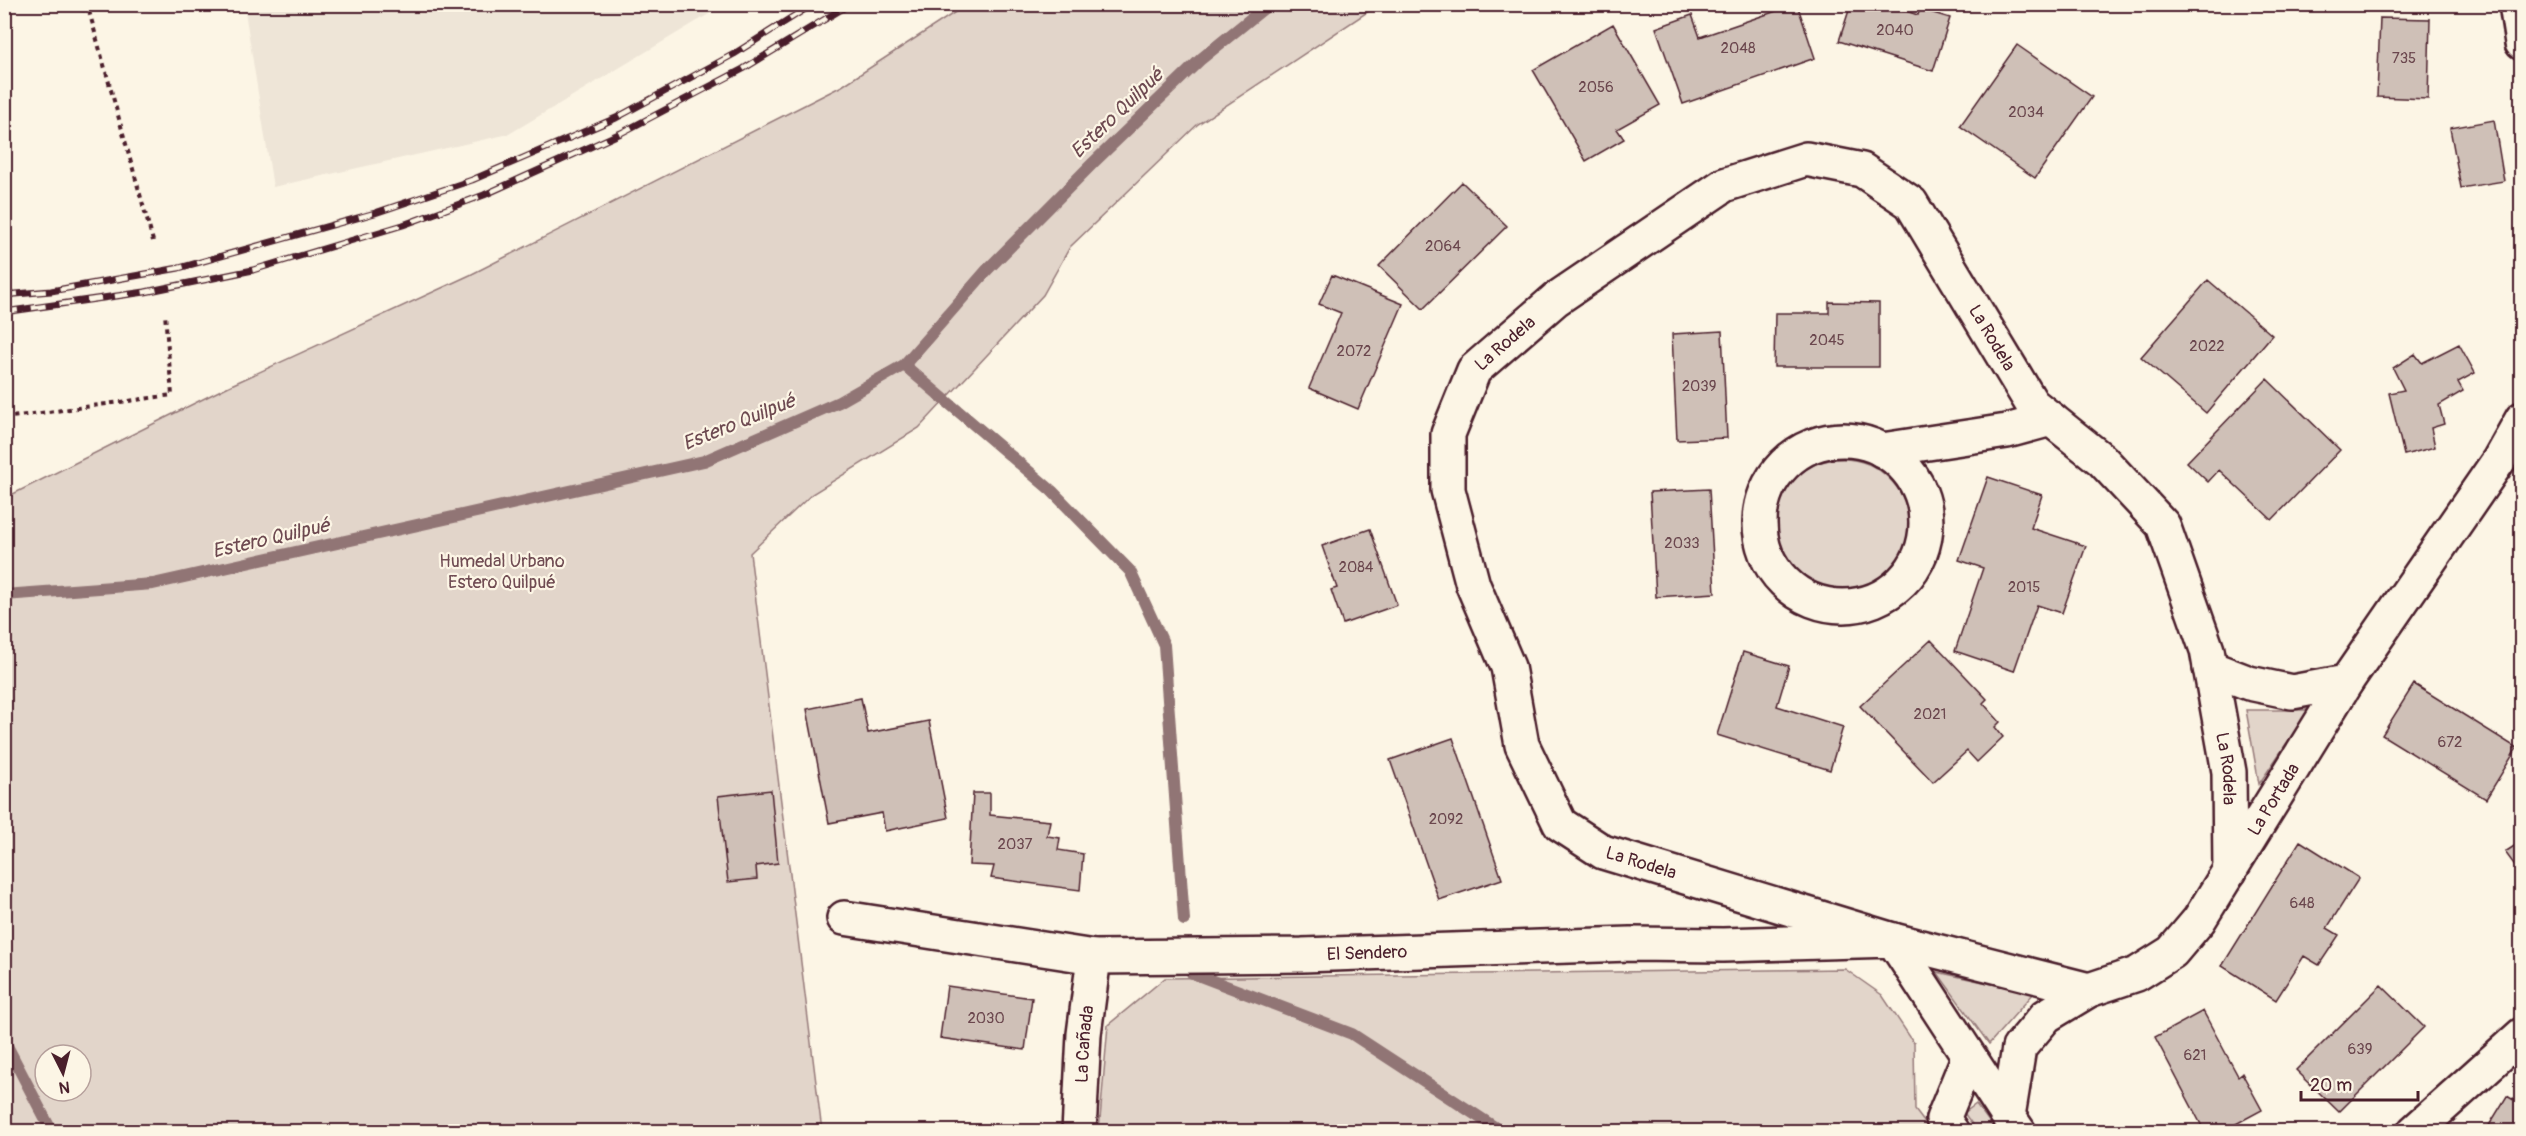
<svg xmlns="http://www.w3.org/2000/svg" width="2526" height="1136" viewBox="0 0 2526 1136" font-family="Pangolin,sans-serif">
<rect width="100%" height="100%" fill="#fcf5e5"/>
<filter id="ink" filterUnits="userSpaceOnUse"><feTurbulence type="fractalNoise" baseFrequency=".0167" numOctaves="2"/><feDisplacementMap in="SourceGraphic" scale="12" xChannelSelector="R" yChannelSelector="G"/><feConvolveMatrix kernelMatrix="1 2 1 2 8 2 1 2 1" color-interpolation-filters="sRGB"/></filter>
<g filter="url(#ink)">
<!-- built -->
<path fill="#eee5d7" d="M244,5V4L724,5L509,134L273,187Z"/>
<!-- green -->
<path fill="#e2d5ca" stroke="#967a7a" stroke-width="1.5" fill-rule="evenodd" d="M966,5H1378L1198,124L1070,247L1043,295L919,428L812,494L750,553L822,1131H5V498L229,386L470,275L842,86ZM45,1055H81V1091H45Z
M1775 526a67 67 0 1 1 134 0a67 67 0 1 1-134 0Z
M2246,710H2309L2259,784Z
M1845,969L1882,995L1914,1043L1915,1110L1931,1131H1099L1108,1025L1165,978Z
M1937,972L2034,993L1989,1044Z
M1976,1104L1996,1131H1977L1964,1113Z"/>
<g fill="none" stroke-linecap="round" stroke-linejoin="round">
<!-- stream -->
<path stroke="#917474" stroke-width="12" d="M904,365L1052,491L1130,571L1164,645L1184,920
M4,595L153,584L704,461L839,402L904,365L987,270L1093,163L1201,59L1269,4
M1192,973L1352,1034L1502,1132
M4,1040L52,1132"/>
</g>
<!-- building -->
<path fill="#cfc0b7" stroke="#4a1f2b" stroke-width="1.5" d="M1797,4L1815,58L1683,104L1656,28L1692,15L1700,37Z
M1851,4H1885L1918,15L1920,9L1950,18L1933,71L1839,41Z
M2380,18L2430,19L2428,99L2377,97Z
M1613,24L1660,105L1617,129L1624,139L1586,161L1533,70Z
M2017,45L2092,97L2035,178L1960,126Z
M2494,120L2504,181L2461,188L2450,128Z
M1462,182L1507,226L1423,309L1379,266Z
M1332,275L1403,304L1358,409L1309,388L1341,313L1319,304Z
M2208,280L2272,335L2206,413L2141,357Z
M1829,302L1879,303V367H1774L1775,313H1829Z
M1722,331L1727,438L1677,440L1672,334Z
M2459,344L2475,373L2458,382L2463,391L2439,405L2444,424L2431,428L2435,447L2404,455L2389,393L2404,390L2393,368L2415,354L2422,363Z
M2267,379L2340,450L2272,520L2219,470L2208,482L2187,462Z
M1988,477L2042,495L2031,528L2086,546L2062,613L2037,605L2014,671L1955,651L1983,568L1959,560Z
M1709,489L1715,593L1656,597L1650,492Z
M1370,529L1397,605L1343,624L1331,590L1337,588L1322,546Z
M1931,640L1987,699L1983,703L2000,722L1995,727L2003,737L1977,762L1967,751L1933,782L1860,706Z
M1743,652L1789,666L1777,706L1843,727L1830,770L1717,735Z
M2414,684L2517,748L2486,799L2382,735Z
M861,698L868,733L929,721L948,818L885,831L882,813L829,823L807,709Z
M1453,738L1502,879L1439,900L1390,760Z
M771,790L778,863L756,866L757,879L728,882L718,796Z
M973,793H990V815L1050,821L1047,836L1060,838L1058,850L1083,854L1080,890L991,878L994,866L969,865Z
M2300,841L2359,878L2327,928L2339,935L2319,965L2304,956L2276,1000L2222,966Z
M2522,841V875L2505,852Z
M2381,985L2424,1027L2339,1112L2296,1070Z
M947,986L1032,998L1025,1050L940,1038Z
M2203,1011L2238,1076L2242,1073L2262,1110L2221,1132H2205L2155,1037Z
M2507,1096L2522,1105V1132H2485Z"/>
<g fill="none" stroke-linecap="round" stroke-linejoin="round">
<!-- street casing -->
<g stroke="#4a1f2b" stroke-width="38">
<g id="street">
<circle cx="1843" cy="523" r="83"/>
<path d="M1882,450L2007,431L2051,419"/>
<path d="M2210,668L2249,683L2292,692L2346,682"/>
<path id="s1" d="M844,918L1094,957L1302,955L1630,944L1723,945L1893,940L2008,1116"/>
<path id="s2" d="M2089,990L1893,940L1603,852L1560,824L1522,745L1508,667L1473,585L1448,490V434L1474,370L1556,299L1724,185L1806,159L1862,170L1911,203L2032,404L2102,460L2163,525L2207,650L2229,772L2230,871"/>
<path id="s3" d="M1079,1132L1084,1034L1094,957"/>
<path d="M1952,1132L1943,1119L1968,1058"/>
<path d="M2414,1132L2522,1035"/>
</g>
</g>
<!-- secondary casing -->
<g stroke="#4a1f2b" stroke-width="38">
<g id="secondary">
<path d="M2516,4L2522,43"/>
<path id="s4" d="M2019,1132L2008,1116L2019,1048L2046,1016L2089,990L2137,974L2172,952L2199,920L2346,682L2499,460L2522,419"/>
</g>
</g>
<!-- path -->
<path stroke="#4a1f2b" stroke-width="4" stroke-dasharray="4.5 4.5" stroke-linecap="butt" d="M54,4L89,11L153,241
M4,418L172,395L165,314"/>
<!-- street -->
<use href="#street" stroke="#fcf5e5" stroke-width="33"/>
<!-- secondary -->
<use href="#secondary" stroke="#fcf5e5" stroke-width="33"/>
<!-- rail casing -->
<g stroke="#4a1f2b" stroke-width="7">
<path id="rail" d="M4,295L51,291L179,268L375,213L472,180L616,118L734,54L813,4
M4,312L145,292L253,270L403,225L484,195L621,133L743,69L850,4"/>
</g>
<!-- rail -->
<use href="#rail" stroke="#fcf5e5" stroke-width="4.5" stroke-dasharray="14" stroke-linecap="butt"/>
</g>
</g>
<g text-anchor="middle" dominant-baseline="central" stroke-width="4.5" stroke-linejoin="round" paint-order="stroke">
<!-- number labels -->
<g font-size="15" fill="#6b474e">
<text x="1895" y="30">2040</text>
<text x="1738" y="48">2048</text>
<text x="2404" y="58">735</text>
<text x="1596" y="87">2056</text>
<text x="2026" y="112">2034</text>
<text x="1443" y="246">2064</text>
<text x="1827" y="340">2045</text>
<text x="2207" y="346">2022</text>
<text x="1354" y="351">2072</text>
<text x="1699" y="386">2039</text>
<text x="1682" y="543">2033</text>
<text x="1356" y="567">2084</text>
<text x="2024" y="587">2015</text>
<text x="1930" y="714">2021</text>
<text x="2450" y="742">672</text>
<text x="1446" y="819">2092</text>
<text x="1015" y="844">2037</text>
<text x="2302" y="903">648</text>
<text x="986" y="1018">2030</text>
<text x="2360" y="1049">639</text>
<text x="2195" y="1055">621</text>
</g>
<!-- street labels -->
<g font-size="18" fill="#4a1f2b" stroke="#fcf5e5">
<text stroke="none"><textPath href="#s2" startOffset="1707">La Rodela</textPath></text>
<text stroke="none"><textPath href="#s2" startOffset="1077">La Rodela</textPath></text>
<text stroke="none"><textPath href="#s2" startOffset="2216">La Rodela</textPath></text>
<text stroke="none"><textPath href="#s4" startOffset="456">La Portada</textPath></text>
<text transform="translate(1641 863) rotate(17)">La Rodela</text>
<text stroke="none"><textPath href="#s1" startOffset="526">El Sendero</textPath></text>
<text stroke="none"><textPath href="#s3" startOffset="88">La Cañada</textPath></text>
</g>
<!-- park labels -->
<g font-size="18" fill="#704c53" stroke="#fcf5e5">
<text x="502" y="561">Humedal Urbano<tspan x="502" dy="21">Estero Quilpué</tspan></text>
</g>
<!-- water labels -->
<g font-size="20" font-style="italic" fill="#6d4950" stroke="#fcf5e5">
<text transform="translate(1117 113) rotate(-44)">Estero Quilpué</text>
<text transform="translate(739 422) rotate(-22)">Estero Quilpué</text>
<text transform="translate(271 538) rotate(-13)">Estero Quilpué</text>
</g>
</g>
<!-- margin -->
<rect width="2526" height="1136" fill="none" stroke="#fcf5e5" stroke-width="24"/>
<rect x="12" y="12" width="2502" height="1112" fill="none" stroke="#4a1f2b" stroke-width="2" filter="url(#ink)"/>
<!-- north arrow -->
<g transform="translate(63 1073) rotate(174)"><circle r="28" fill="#fcf5e5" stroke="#b59f9b" stroke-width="1.5"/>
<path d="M0-4.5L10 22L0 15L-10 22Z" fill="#4a1f2b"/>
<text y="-9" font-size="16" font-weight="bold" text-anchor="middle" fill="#4a1f2b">N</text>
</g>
<!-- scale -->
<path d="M2301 1091v9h117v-9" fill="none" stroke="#4a1f2b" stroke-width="3"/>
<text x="2310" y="1091" font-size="18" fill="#4a1f2b" stroke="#fcf5e5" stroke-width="4.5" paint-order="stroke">20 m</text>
</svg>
